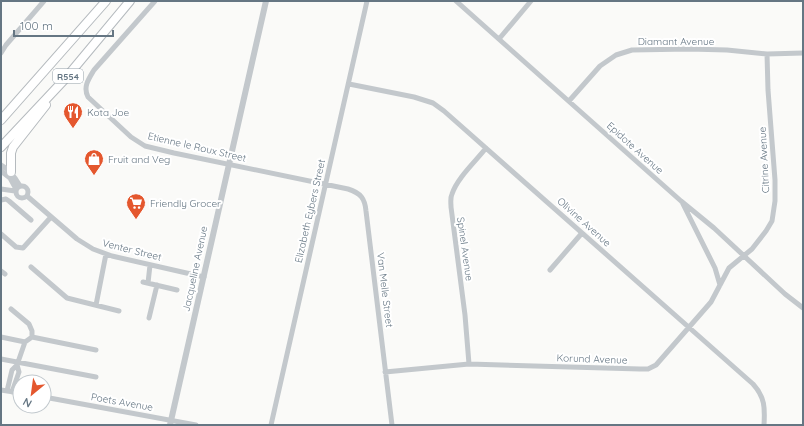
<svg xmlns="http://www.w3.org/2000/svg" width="804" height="426" viewBox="0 0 804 426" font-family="Quicksand,sans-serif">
<rect width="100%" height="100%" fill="#fafaf8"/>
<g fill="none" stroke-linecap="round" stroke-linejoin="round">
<!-- primary casing -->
<g stroke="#b5babe" stroke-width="10">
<path id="primary" d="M1,120L106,1
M1,147L65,79L130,1
M11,172V153L13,147L46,105"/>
</g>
<!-- minor -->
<path stroke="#c3c8cc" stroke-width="5" d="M155,1L94,70C88,80 83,87 88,97L131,137L145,146L174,153L348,189C361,193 365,199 366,211L392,425
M456,1L681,201L714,228L785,294L803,308
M499,39L531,1
M1,53L6,45L44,1
M349,84L414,97L433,103L444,111L753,384C765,397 765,408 764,425
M569,101L600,66L616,55L632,50L689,49L727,50L767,54L803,53
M1,165C10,170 15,177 20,186
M1,171L10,178L16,189
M16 192a6 6 0 1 1 12 0a6 6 0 1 1-12 0Z
M1,189L15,191
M27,196L77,239L93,249L112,256L204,277
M1,200L6,199L9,201L31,220
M683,204L715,268L720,285
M1,234L16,247L23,248L51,217
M31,267L67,298L119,311
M550,270L582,233
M1,271L5,274
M143,282L177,290
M148,283L150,265
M96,305L106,254
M11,309L29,324L32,331V337
M149,318L157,285
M1,337L25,342
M1,359L96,377
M469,364L465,315L451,207C451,203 450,198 452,194C457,178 476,161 486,148
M385,372L469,364L640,369H648L656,365L711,302L729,268L752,249L766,231L772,221L775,201V180L768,90L767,54
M1,390L20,393
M7,391L12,370L17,365L25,342L32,337L96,350
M12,392L19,372L17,365
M44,397L196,425
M271,425L367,1"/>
<!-- tertiary -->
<path stroke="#c3c8cc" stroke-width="6" d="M170,425L266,1"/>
<!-- primary -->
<use href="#primary" stroke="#fff" stroke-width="8"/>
</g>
<!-- icons -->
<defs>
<g id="restaurant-pin" transform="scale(1)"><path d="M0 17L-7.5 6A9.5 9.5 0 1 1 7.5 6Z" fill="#e4572e" stroke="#fff"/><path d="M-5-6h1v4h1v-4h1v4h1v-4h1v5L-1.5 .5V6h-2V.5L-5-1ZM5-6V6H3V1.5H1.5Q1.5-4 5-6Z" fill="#fff"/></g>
<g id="shop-pin" transform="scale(1)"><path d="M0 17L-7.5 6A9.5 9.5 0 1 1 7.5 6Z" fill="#e4572e" stroke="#fff"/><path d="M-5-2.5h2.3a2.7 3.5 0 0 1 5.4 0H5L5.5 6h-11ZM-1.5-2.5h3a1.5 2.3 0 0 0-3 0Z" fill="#fff"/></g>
<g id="supermarket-pin" transform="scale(1)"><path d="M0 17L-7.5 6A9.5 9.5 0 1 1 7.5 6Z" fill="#e4572e" stroke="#fff"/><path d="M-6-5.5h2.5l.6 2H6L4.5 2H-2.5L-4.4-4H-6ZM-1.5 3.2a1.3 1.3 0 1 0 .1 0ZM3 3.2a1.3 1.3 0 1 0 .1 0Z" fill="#fff"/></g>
</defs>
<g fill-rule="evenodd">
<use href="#restaurant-pin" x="73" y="112"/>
<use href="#shop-pin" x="94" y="159"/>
<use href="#supermarket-pin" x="136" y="203"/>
</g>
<g text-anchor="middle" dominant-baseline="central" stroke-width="4" stroke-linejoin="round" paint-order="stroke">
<!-- shield labels -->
<rect fill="#fff" stroke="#939fa8" stroke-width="1" x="53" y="69" width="30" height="14" rx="3"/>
<g font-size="9" font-weight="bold" fill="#657683">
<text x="68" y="76">R554</text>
</g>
<!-- street labels -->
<g font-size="10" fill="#657683" stroke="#fff">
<text x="676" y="41">Diamant Avenue</text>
<text transform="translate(197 147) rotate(13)">Etienne le Roux Street</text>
<text transform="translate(635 148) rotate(42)">Epidote Avenue</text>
<text transform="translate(764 160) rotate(-93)">Citrine Avenue</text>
<text transform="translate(310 211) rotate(-77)">Elizabeth Eybers Street</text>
<text transform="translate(584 222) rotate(42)">Olivine Avenue</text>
<text transform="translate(465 249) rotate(82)">Spinel Avenue</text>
<text transform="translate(132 250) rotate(14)">Venter Street</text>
<text transform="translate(195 269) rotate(-78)">Jacqueline Avenue</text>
<text transform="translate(385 290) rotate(83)">Van Melle Street</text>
<text transform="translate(592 359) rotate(2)">Korund Avenue</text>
<text transform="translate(122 402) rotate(10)">Poets Avenue</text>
</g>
<!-- poi labels -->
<g font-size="10" fill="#657683" stroke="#fff" text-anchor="start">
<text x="87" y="112">Kota Joe</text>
<text x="108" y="159">Fruit and Veg</text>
<text x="150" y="203">Friendly Grocer</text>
</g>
</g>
<!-- border -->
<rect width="804" height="426" fill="none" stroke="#657683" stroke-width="4"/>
<!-- north arrow -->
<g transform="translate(32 394) rotate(209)"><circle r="19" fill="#ffffff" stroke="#c1c8cd"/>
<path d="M0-3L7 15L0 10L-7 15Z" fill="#e4572e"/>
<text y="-6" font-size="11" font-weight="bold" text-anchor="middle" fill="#657683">N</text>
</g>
<!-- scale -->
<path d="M14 30v6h99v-6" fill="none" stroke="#657683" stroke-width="2"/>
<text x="20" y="30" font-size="12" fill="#657683" stroke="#ffffff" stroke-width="3" paint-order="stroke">100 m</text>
</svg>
